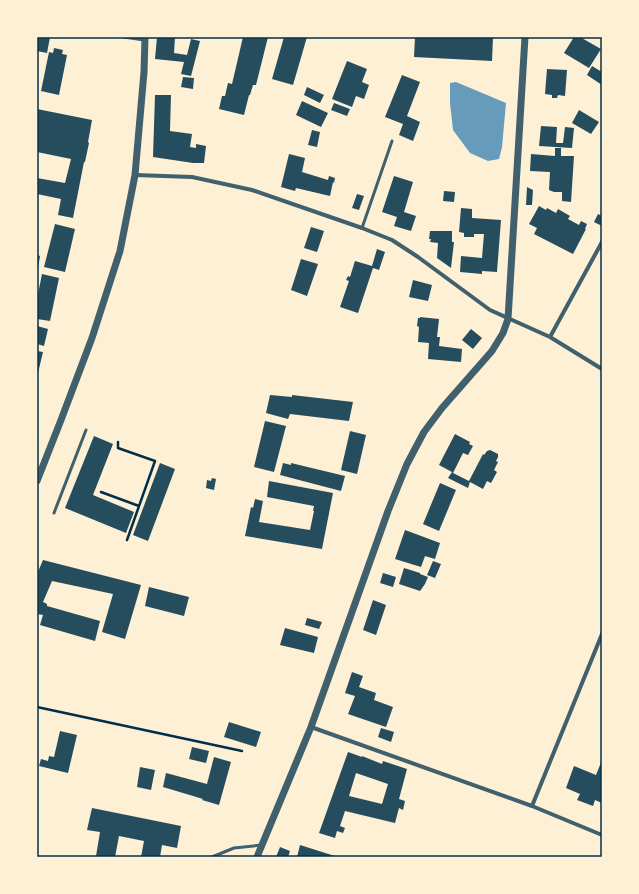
<svg xmlns="http://www.w3.org/2000/svg" width="639" height="894" viewBox="0 0 639 894" font-family="'PT Sans Narrow',sans-serif">
<rect width="100%" height="100%" fill="#fdf0d5"/>
<!-- water -->
<path fill="#669bbc" d="M456,82L506,103L502,147L499,159L488,161L470,153L453,130L450,103V83Z"/>
<!-- building -->
<path fill="#264d5e" fill-rule="evenodd" d="M37,37H50L47,53L37,51Z
M157,37H175L174,53L187,55L191,39L200,41L191,76L181,74L184,62L155,59Z
M243,37H268L256,85H253L250,95H249L244,115L219,109L222,96H225L228,83L232,84Z
M284,37H307L293,85L272,79Z
M415,37H493L492,61L414,57Z
M574,37H580L601,49L589,68L564,53Z
M54,48L63,50L62,54L67,55L59,95L41,91L49,52L53,53Z
M347,61L367,69L362,82L369,85L364,99L356,96L352,107L332,99Z
M592,66L602,72V85L587,75Z
M547,69L567,70L565,96L558,95L557,98H552V95L545,94Z
M402,75L420,82L407,116L420,122L413,141L399,135L403,124L385,117Z
M183,77L194,78L193,89L181,87Z
M307,87L324,95L320,103L304,95Z
M155,95H171L170,131L192,134L190,147L196,148V144L206,146L204,163H193L153,157Z
M302,101L328,113L321,127L296,115Z
M334,103L350,109L347,116L331,110Z
M37,109L92,120L88,142L89,143L85,162H84L73,218L58,215L61,199L37,194V178L65,183L71,159L37,152Z
M579,110L599,122L591,134L572,123Z
M541,126L557,127L556,143H563L565,127L574,128L572,148L539,146Z
M312,130L320,132L317,147L308,145Z
M555,148H561V156H574L571,202L562,201V192H554L549,190L550,172L530,171L531,154L555,156Z
M289,154L305,158L302,172L328,180L329,176L335,178L334,183L333,182L330,196L296,188L295,191L281,187Z
M394,176L413,182L404,212L416,216L411,231L394,226L397,217L382,212Z
M527,187L533,190L532,205H526Z
M444,191L455,192L454,202L443,201Z
M357,194L364,196L359,210L352,208Z
M539,206L546,210L547,208L556,213L558,209L570,216L568,219L579,225L581,221L587,224L585,229H586L573,254L534,234L537,228L529,224Z
M461,208L472,209V218L501,220L497,272L482,271V274L460,272L461,256L482,258L484,234H474V237H464V233L459,232Z
M598,214L602,216V226L594,222Z
M55,224L75,229L65,272L44,267Z
M311,227L324,231L317,252L304,248Z
M430,231H452V242H454L451,268L437,258L438,243L430,242L431,239H429Z
M377,249L385,252L379,270L373,268L358,313L340,307L349,281L346,280L348,276L350,277L355,261L372,266Z
M37,255L40,256L38,268L37,267Z
M301,259L318,264L307,296L291,290Z
M42,274L59,278L50,321L37,319V299Z
M413,280L432,285L428,301L409,297Z
M420,317L439,319L437,337H440L439,346L462,349L461,362L428,359L429,343L418,342L419,327L417,326L418,318H420Z
M37,326L48,329L44,346L37,344Z
M471,329L482,338L473,349L462,340Z
M37,351L43,352L38,373H37Z
M270,395L292,397V395L353,402L349,421L290,414L288,419L266,413Z
M265,421L286,426L274,472L254,467Z
M350,431L366,435L357,474L341,470Z
M455,434L470,442L469,444L473,446L468,455L463,453L453,473L469,481L483,454L484,455L487,451L490,450L498,454V457L496,461L498,462L494,470L497,472L491,483L487,481L483,489L470,482L468,488L448,478L452,472L439,465Z
M94,436L113,444L93,495L134,512L126,533L65,508Z
M160,463L175,469L148,541L133,535Z
M283,463L291,465V463L345,476L341,491L280,475Z
M212,478L216,479L214,490L206,488L207,480L211,481Z
M269,481L333,493L322,549L245,536L251,507L253,508L255,499L263,501L259,522L310,530L314,511H313L314,506L267,497Z
M440,483L456,490L439,531L423,524Z
M405,530L440,543L435,559L425,556L421,567L395,559Z
M43,560L141,585L125,639L102,632L113,594L52,581L43,602L47,604V606L100,621L95,641L40,625L43,615L37,614V574Z
M433,561L441,564L435,578L427,575Z
M404,568L420,573V574L428,577L425,584L420,591L399,584Z
M383,573L396,577L393,587L380,583Z
M149,587L189,597L184,616L145,606Z
M373,600L386,605L376,635L363,630Z
M307,618L322,622L319,629L305,625Z
M285,628L318,637L314,653L280,645Z
M352,672L363,676L359,687L376,693L374,700L393,707L386,727L348,714L355,696L345,693Z
M229,722L261,732L256,747L224,737Z
M381,728L394,732L391,742L378,737Z
M60,731L77,735L68,773L39,766L41,759L48,761L49,756L54,757Z
M192,747L209,751L206,763L189,759Z
M348,752L362,757V756L382,764L383,761L407,769L399,799L405,801L403,810L399,808L395,823L345,811L340,826L345,828L343,833L337,831L335,838L319,833ZM356,773L388,784L382,804L349,796Z
M214,757L231,762L219,805L202,800L203,799L163,787L166,773L207,784Z
M602,760V803L595,800L593,806L577,800L580,794L566,788L574,766L596,775Z
M140,767L155,770L151,790L137,787Z
M92,808L181,826L177,848L162,845L160,857H141L144,841L119,836L115,857L96,856L100,832L87,830Z
M300,845L338,857H297Z
M280,847L290,851L288,857H276Z"/>
<g fill="none" stroke-linecap="round" stroke-linejoin="round">
<!-- path -->
<path stroke="#003049" stroke-width="2.5" d="M118,442V448L155,461L127,540
M101,492L139,506
M37,707L242,751"/>
<!-- service -->
<path stroke="#3f606c" stroke-width="3" d="M124,37L144,40
M362,228L392,141
M54,513L86,430
M212,857L234,848L262,845"/>
<!-- minor -->
<path stroke="#3f606c" stroke-width="4" d="M135,175L192,177L252,190L362,228L392,240L418,257L490,310L550,337L602,369
M550,337L602,242
M311,727L532,806L602,835
M532,806L602,634"/>
<!-- tertiary -->
<path stroke="#3f606c" stroke-width="7" d="M37,481L61,420L92,338L120,251L135,175L144,72L145,37
M257,857L311,727L388,511L407,464L424,432L442,408L492,351L503,333L508,319L525,37"/>
</g>
<!-- border -->
<rect width="639" height="894" fill="none" stroke="#fdf0d5" stroke-width="76"/>
<rect x="38" y="38" width="563" height="818" fill="none" stroke="#003049" stroke-width="1.5"/>
</svg>
